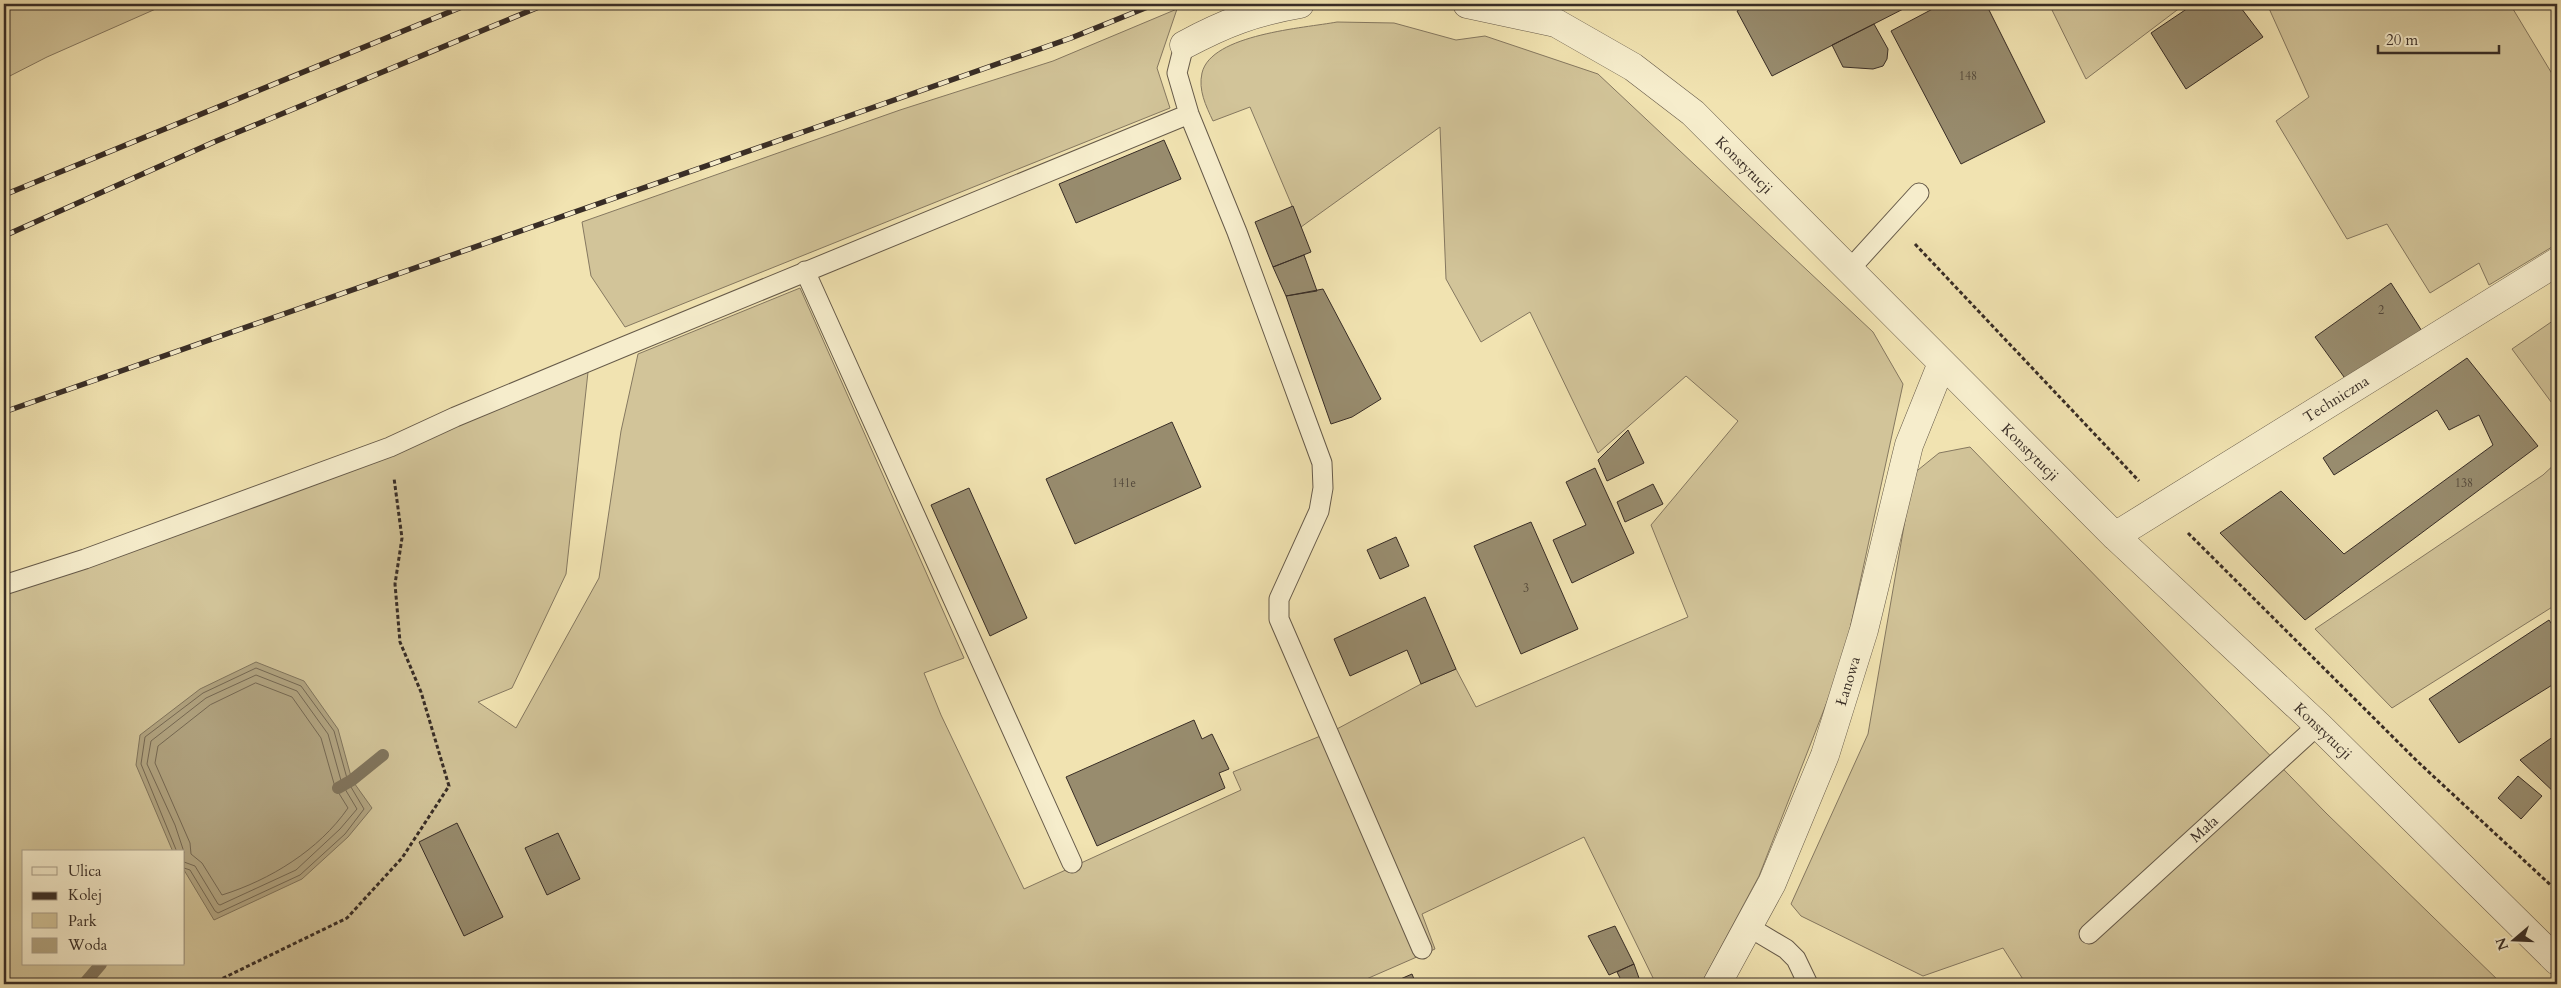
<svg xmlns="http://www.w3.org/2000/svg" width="2561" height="988" viewBox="0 0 2561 988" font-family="Cardo,serif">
<rect width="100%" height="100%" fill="#f1e3b1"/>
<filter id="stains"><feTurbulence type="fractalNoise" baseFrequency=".004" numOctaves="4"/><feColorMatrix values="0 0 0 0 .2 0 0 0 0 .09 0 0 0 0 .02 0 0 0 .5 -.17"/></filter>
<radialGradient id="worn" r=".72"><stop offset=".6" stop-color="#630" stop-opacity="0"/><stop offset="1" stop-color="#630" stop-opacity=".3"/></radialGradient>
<!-- green -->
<path fill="#d2c499" stroke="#857860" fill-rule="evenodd" d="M4,4H167L47,57L4,79Z
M2049,4H2185L2086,79Z
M2267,4H2521L2513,9L2557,82V244L2489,285L2479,263L2430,293L2387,224L2347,239L2276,121L2309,97Z
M1177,9L1157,68L1170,108L625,327L591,276L582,222L900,110L1053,61Z
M1337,22L1394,23L1456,40L1485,36L1598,74L1873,332L1903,384L1843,661L1759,876L1701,984H1656L1584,837L1422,914L1435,949L1355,984H4V595L88,566L588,372L566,574L512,688L478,702L516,728L599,578L621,431L638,354L800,288L964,658L924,673L941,715L1024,889L1241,790L1233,772L1335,730L1421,684L1456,669L1476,707L1688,617L1651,525L1738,421L1686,376L1598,453L1530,312L1481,342L1446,279L1440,127L1301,227L1250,107L1213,121C1206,106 1198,90 1202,73C1211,34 1305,28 1337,22ZM24,852H184V964H24Z
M2557,318V410L2512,349Z
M1970,447L2326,813L2502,984H2026L2003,948L1923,976L1801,916L1791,904L1868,734L1913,474L1939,453Z
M2557,462V604L2392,708L2315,629L2543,475Z"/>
<!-- water -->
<path fill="#b2a582" stroke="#81755d" d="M256,662L304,681L338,729L352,780L372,808L348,837L302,879L214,920L184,870V852H173L136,765L140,735L200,689Z"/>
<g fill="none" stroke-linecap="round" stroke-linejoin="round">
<!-- shore -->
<path stroke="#756954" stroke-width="1" d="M256,683L292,697L321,738L335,787L348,808C319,850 270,880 222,895L202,863L191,854L190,843L155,763L158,746L210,705Z
M177,852L141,764L145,737L203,693L256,668L301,686L334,731L348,782L364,809L345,834L300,875L218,913L215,911L190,870L184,868
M184,852L175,825L147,764L151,741L206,698L256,675L297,691L328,734L342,784L357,809L340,829L296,870L220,905L218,904L195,866L184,862"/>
<!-- stream -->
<path stroke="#81755d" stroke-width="12" d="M338,788L352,780L383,755
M84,984L101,964"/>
</g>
<!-- building -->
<path fill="#988c6e" stroke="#382d26" d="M1750,4H1913L1772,76L1737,11Z
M1942,4H1986L2045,122L1961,164L1891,31Z
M2194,4H2238L2263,37L2186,89L2151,33Z
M1874,24L1888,49L1887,59L1883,66L1873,69L1843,67L1832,45Z
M1164,140L1181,179L1076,223L1059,184Z
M1293,206L1311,252L1273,267L1255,222Z
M1304,255L1317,291L1286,296L1273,267Z
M2391,283L2427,339L2352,388L2315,337Z
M1323,289L1381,399L1352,417L1331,424L1286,296Z
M2467,358L2538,446L2305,620L2220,533L2281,491L2344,554L2493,445L2479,415L2449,430L2437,410L2334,475L2323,458Z
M1172,422L1201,487L1075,544L1046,479Z
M1628,430L1644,463L1607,481L1598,460Z
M1595,468L1634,553L1572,583L1553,540L1586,525L1566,482Z
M1653,484L1663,504L1625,522L1617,502Z
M969,488L1027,618L990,636L931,505Z
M1531,522L1578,629L1521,654L1474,546Z
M1396,537L1409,566L1380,579L1367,550Z
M1425,597L1456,669L1421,684L1407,650L1350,676L1334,639Z
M2549,620L2557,632V682L2459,743L2429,699Z
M1194,720L1202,739L1212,734L1229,769L1219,773L1225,788L1097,846L1066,777Z
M2557,734V795L2520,760Z
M2518,776L2542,796L2521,819L2498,798Z
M457,823L503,917L464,936L419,842Z
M558,833L580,879L547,895L525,848Z
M1615,926L1634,964L1609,975L1588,936Z
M1634,964L1639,978L1623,984L1617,972Z
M1412,974L1416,984H1389Z"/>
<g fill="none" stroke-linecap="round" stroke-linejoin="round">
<!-- lane casing -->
<g stroke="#665a49" stroke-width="21">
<path id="lane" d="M1184,45L1177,73L1189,114L1237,232L1322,463L1323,488L1319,511L1279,599V619L1422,949
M1849,270L1919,193
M805,271L1072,863
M4,585L85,559L390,447L455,417L623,347L1189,114
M1749,927L1786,949L1796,959L1808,984
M2089,934L2318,725"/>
</g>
<!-- street casing -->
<g stroke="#665a49" stroke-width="29">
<path id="street" d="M1467,4L1556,23L1633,67L1693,113L2115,536L2318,725L2557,961
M1184,45C1225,23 1254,12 1300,4
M2115,536L2557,262
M1717,984L1772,883L1825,755L1864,630L1909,445L1942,363"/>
</g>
<!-- path -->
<path stroke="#382d26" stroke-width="3" stroke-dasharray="4 2.5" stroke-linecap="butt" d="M1915,244L2139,481
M2188,533L2417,761L2557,891
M211,984L347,918L402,858L449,786L421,692L400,642L395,584L402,538L394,478"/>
<!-- lane -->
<use href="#lane" stroke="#f6edcc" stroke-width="19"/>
<!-- street -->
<use href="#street" stroke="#f6edcc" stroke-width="28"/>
<!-- rail casing -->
<g stroke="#382d26" stroke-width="5.5">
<path id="rail" d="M4,195L469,4
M4,236L214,142L546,4
M4,412L977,71L1071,38L1155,4"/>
</g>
<!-- rail -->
<use href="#rail" stroke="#f6edcc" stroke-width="4" stroke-dasharray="11" stroke-linecap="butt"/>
</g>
<g text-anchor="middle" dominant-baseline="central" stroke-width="5" stroke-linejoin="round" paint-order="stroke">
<!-- number labels -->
<g font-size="12" fill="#504538">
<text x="1968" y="76">148</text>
<text x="2381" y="310">2</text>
<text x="1124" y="483">141e</text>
<text x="2464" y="483">138</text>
<text x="1526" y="588">3</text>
</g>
<!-- street labels -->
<g font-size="15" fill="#382d26" stroke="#f6edcc">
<text transform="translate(1744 165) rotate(45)">Konstytucji</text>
<text transform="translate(2336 399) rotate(-32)">Techniczna</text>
<text transform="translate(2030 452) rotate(45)">Konstytucji</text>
<text transform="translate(1848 681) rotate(-73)">Łanowa</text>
<text transform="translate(2323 731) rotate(44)">Konstytucji</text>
<text transform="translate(2204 829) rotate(-42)">Mała</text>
</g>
</g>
<!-- margin -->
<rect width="2561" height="988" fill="none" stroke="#f1e3b1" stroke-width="20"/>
<rect x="5" y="5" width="2551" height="978" fill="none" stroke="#382d26" stroke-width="2.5"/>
<rect x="10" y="10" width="2541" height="968" fill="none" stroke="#382d26"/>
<!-- legend -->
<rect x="22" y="850" width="162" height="115" fill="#f6edcc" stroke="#aaa08a"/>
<rect x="32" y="867" width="25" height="8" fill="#f6edcc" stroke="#aaa08a"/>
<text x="68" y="876" font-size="15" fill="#382d26">Ulica</text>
<rect x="32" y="892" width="25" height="8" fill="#382d26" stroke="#aaa08a"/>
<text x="68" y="900" font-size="15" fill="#382d26">Kolej</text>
<rect x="32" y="913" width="25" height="15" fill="#d2c499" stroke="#aaa08a"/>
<text x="68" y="926" font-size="15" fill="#382d26">Park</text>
<rect x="32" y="938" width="25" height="15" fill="#b2a582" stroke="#aaa08a"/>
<text x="68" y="950" font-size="15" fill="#382d26">Woda</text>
<!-- north arrow -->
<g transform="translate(2514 940) rotate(251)" stroke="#f6edcc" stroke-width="4" paint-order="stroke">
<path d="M0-4L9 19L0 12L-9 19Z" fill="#382d26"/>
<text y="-8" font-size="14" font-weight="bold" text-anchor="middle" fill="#382d26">N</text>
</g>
<!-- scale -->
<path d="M2378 45v8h121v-8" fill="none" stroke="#382d26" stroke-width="2.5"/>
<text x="2386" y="45" font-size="15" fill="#382d26" stroke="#f6edcc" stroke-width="4" paint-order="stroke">20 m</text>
<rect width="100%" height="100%" filter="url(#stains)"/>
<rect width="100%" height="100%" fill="url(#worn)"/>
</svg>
